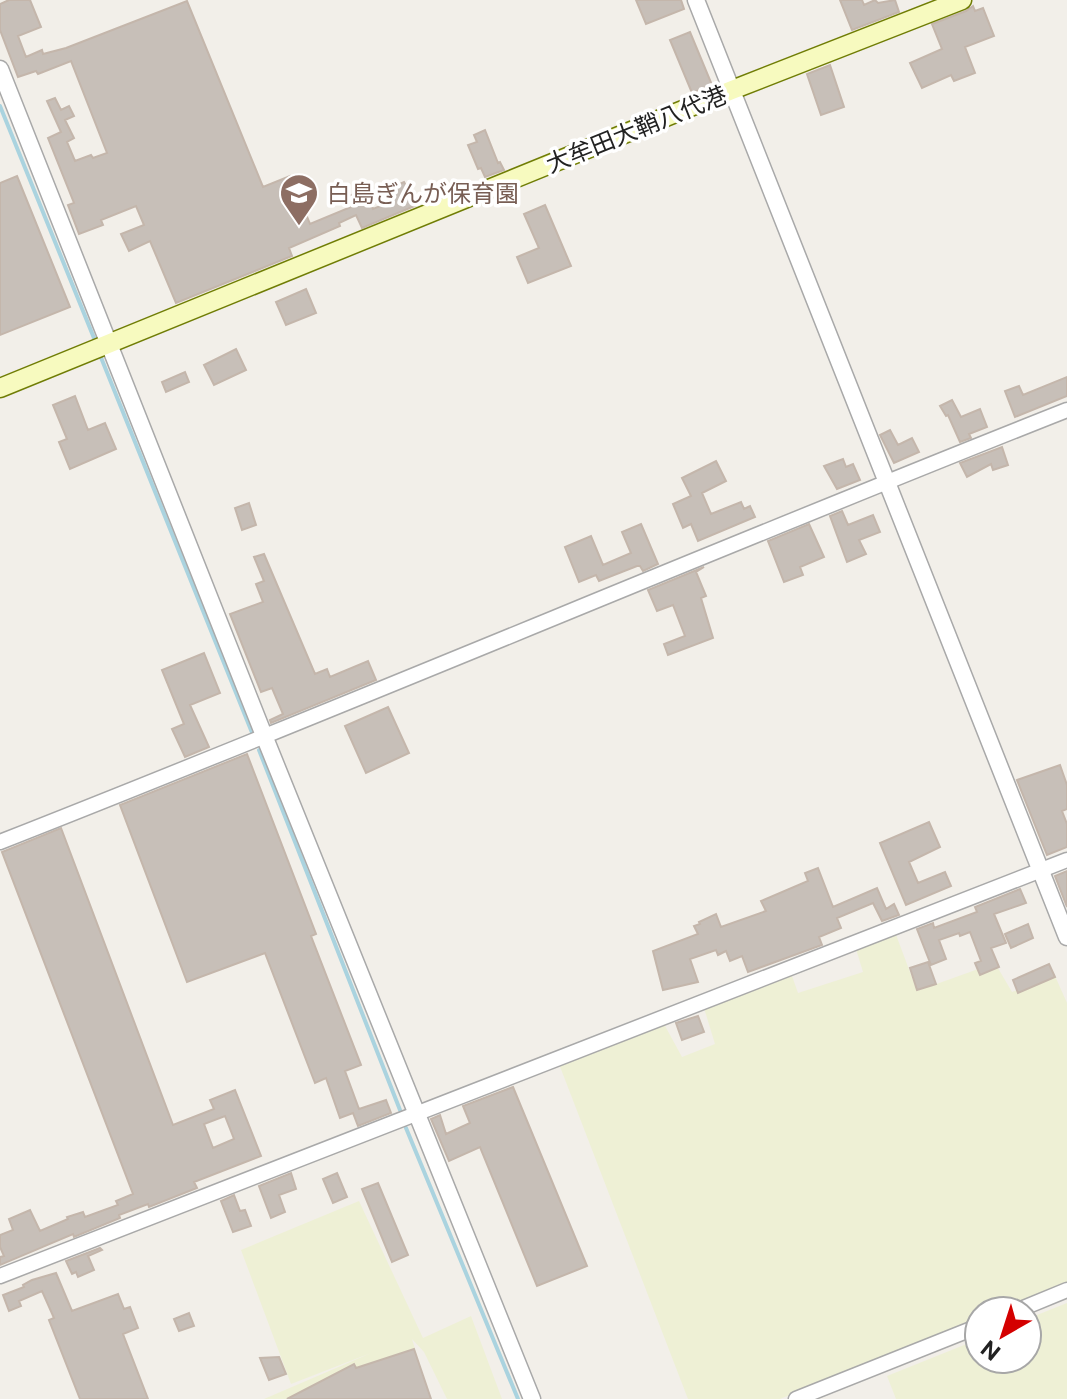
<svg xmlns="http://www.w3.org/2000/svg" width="1067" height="1399" viewBox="0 0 1067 1399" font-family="'Public Sans','Noto Sans JP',sans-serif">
<rect width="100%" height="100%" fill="#f2efe9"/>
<!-- farmland -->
<path fill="#eef0d5" d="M895,932L917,991L995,963L1012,992L1055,976L1067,1003V1284L1000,1311H979V1319L780,1399H688L559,1064L664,1024L682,1057L715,1044L704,1008L792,976L798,993L863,972L856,949Z
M359,1201L423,1338L471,1316L502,1399H447L424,1352L412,1339L430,1399H264L371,1353L291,1384L241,1250Z
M1067,1303V1399H896L887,1376L979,1339V1359H1027V1319Z"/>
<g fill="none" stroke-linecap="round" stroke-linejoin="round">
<!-- stream -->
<path stroke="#aad3df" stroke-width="4" d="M0,106L96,343
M100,355L253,735
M259,750L400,1110
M406,1128L518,1399"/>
</g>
<!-- building -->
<path fill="#c7bfb8" stroke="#c4b6ab" stroke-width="2" fill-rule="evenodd" d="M9,0H30L41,27L18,36L26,57L42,50L43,54L66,48L187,1L263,187L290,176L310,224L351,207L347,197L364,189L373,209L393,201L388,189L404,182L417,205L362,228L356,215L339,223L340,226L289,248L292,256L176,303L150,241L129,251L121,234L144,225L136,206L101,220L103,225L79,234L68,205L74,203L48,138L61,132L47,101L55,98L61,110L69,106L74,116L65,120L74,138L67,142L75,161L91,155L93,158L107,153L71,61L38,74L36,71L18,77L0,30V4Z
M636,0H681L684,9L646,24Z
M840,0H862L864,5L875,0L878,3L895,0L899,12L852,30Z
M973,6L975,11L983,8L994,36L965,47L975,73L954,81L951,75L922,88L910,63L942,49L932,24L966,11Z
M690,32L712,85L692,93L670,40Z
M830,65L844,107L821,115L807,74Z
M485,130L498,163L500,162L504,170L485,177L481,168L478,169L468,145L477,142L474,135Z
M17,176L70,307L0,335V183Z
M545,205L571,266L528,283L517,257L539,248L524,214Z
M306,289L316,313L286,325L276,302Z
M236,349L246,370L214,385L204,365Z
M185,372L189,382L166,392L162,382Z
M1067,377V396L1015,417L1005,391L1019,386L1023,395Z
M75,396L88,430L105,423L116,449L70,469L59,442L67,439L53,405Z
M952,400L961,417L980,409L987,427L969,434L971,438L960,442L948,415L946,416L940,406Z
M890,430L898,445L912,438L919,452L894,463L880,435Z
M1002,447L1008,465L993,470L991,464L967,477L960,463Z
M843,459L846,467L853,464L860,480L837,489L824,466Z
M716,461L726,481L702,493L711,514L741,502L744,509L750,506L755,517L698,541L691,524L683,528L673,504L691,496L682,478Z
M249,503L256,525L242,530L235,508Z
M842,511L848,525L873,515L880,532L859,540L866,554L847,562L830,516Z
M641,524L658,564L643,571L640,566H637L599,581L596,575L579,582L565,547L591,536L603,565L631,553L622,532Z
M809,524L824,557L800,567L803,575L784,582L768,541Z
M264,554L315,674L327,669L330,677L368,661L376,680L271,723L270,720L283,714L272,688L261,692L230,614L263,602L256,584L264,581L254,557Z
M704,567L696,572L706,596L701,598L713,638L668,655L664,644L685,636L673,605L657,611L648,590Z
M204,653L220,693L190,705L209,747L185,757L172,729L184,724L162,670Z
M388,707L409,753L366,773L345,726Z
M247,754L316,934L311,936L361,1065L345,1071L359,1109L386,1100L391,1113L358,1126L353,1113L340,1118L326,1078L315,1083L265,953L187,982L120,805Z
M1060,765L1067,785V809L1062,811L1067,824V847L1047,855L1017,780Z
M929,822L940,847L909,862L918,883L945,872L951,886L906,905L880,843Z
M61,828L173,1125L214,1109L210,1100L235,1090L261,1156L194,1182L197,1188L149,1207L148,1204L119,1215L120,1218L74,1237L73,1234L0,1265V1257L4,1256L0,1247V1235L13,1230L9,1219L30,1210L40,1231L68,1219L67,1217L83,1212L85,1217L118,1205L116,1201L133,1194L2,852ZM225,1116L234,1139L213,1148L204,1124Z
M818,868L833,907L877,888L886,909L894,904L899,915L882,921L873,903L837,918L841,928L819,937L822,945L748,972L742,956L730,961L726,951L718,955L716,950L690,959L698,982L663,990L653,951L698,934L694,926L700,924L699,922L716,914L721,927L766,911L761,901L808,881L805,873Z
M1067,871V907L1055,876Z
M1020,889L1026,903L994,914L1006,943L991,948L999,967L980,975L975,963L981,961L970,932L960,936L959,933L939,940L946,959L931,965L917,929L933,923L934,928L977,912L975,907Z
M1028,924L1033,938L1011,948L1005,934Z
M928,962L936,984L917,990L910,968Z
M1049,964L1055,977L1018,993L1013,980Z
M698,1016L704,1032L682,1040L676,1023Z
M513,1087L587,1266L537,1286L480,1147L449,1161L431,1119L440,1115L446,1134L470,1123L463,1106Z
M291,1173L296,1189L279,1195L285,1212L271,1218L259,1186Z
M337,1173L347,1197L333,1203L323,1179Z
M378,1183L408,1255L392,1262L362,1189Z
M234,1195L240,1211L245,1210L251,1226L233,1232L221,1201Z
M100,1248L102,1250L88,1256L94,1270L78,1277L76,1272L72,1274L66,1261Z
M56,1273L72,1311L118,1294L124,1309L130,1307L138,1328L123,1334L148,1399H80L49,1320L54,1318L42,1291L19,1301L21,1306L9,1311L3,1295L24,1287L23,1285L32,1280Z
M189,1313L194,1326L179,1331L174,1319Z
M414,1349L431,1399H287L354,1364L356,1368Z
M279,1357L286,1374L269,1380L260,1358Z"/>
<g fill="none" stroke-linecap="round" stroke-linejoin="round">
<!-- minor casing -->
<g stroke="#a9a9a9" stroke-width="17">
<path id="minor" d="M0,842C357,702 710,551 1067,410
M0,1276L1067,860
M1016,1311L1067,1290
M796,1399L979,1326"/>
</g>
<!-- tertiary casing -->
<g stroke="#a9a9a9" stroke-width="19">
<path id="tertiary" d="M696,0L1067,937
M0,69L265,738L532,1399"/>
</g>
<!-- secondary casing -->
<g stroke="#707d05" stroke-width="21">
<path id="secondary" d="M0,388L732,90L962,0"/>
</g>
<!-- minor -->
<use href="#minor" stroke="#fff" stroke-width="14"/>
<!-- tertiary -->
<use href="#tertiary" stroke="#fff" stroke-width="16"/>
<!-- secondary -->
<use href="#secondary" stroke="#f7fabf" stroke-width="18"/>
</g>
<!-- icons -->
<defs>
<g id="school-pin" transform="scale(2)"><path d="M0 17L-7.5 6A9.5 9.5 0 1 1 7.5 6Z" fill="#8d6e63" stroke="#fff"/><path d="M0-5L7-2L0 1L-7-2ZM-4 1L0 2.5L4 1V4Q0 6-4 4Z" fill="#fff"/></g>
</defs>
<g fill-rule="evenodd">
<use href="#school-pin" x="299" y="193"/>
</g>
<g text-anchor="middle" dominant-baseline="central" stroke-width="7" stroke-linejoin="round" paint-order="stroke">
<!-- street labels -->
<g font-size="24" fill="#222" stroke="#fff">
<text transform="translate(636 129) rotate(-22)">大牟田大鞘八代港</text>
</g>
<!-- education labels -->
<g font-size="24" fill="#785e54" stroke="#fff" text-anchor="start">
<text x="327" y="193">白島ぎんが保育園</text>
</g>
</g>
<!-- north arrow -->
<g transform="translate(1003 1335) rotate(219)"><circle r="38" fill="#ffffff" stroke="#a7a7a7" stroke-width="2"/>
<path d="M0-6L14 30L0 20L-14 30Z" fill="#d40000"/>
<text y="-12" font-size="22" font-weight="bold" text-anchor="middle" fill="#222222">N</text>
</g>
</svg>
